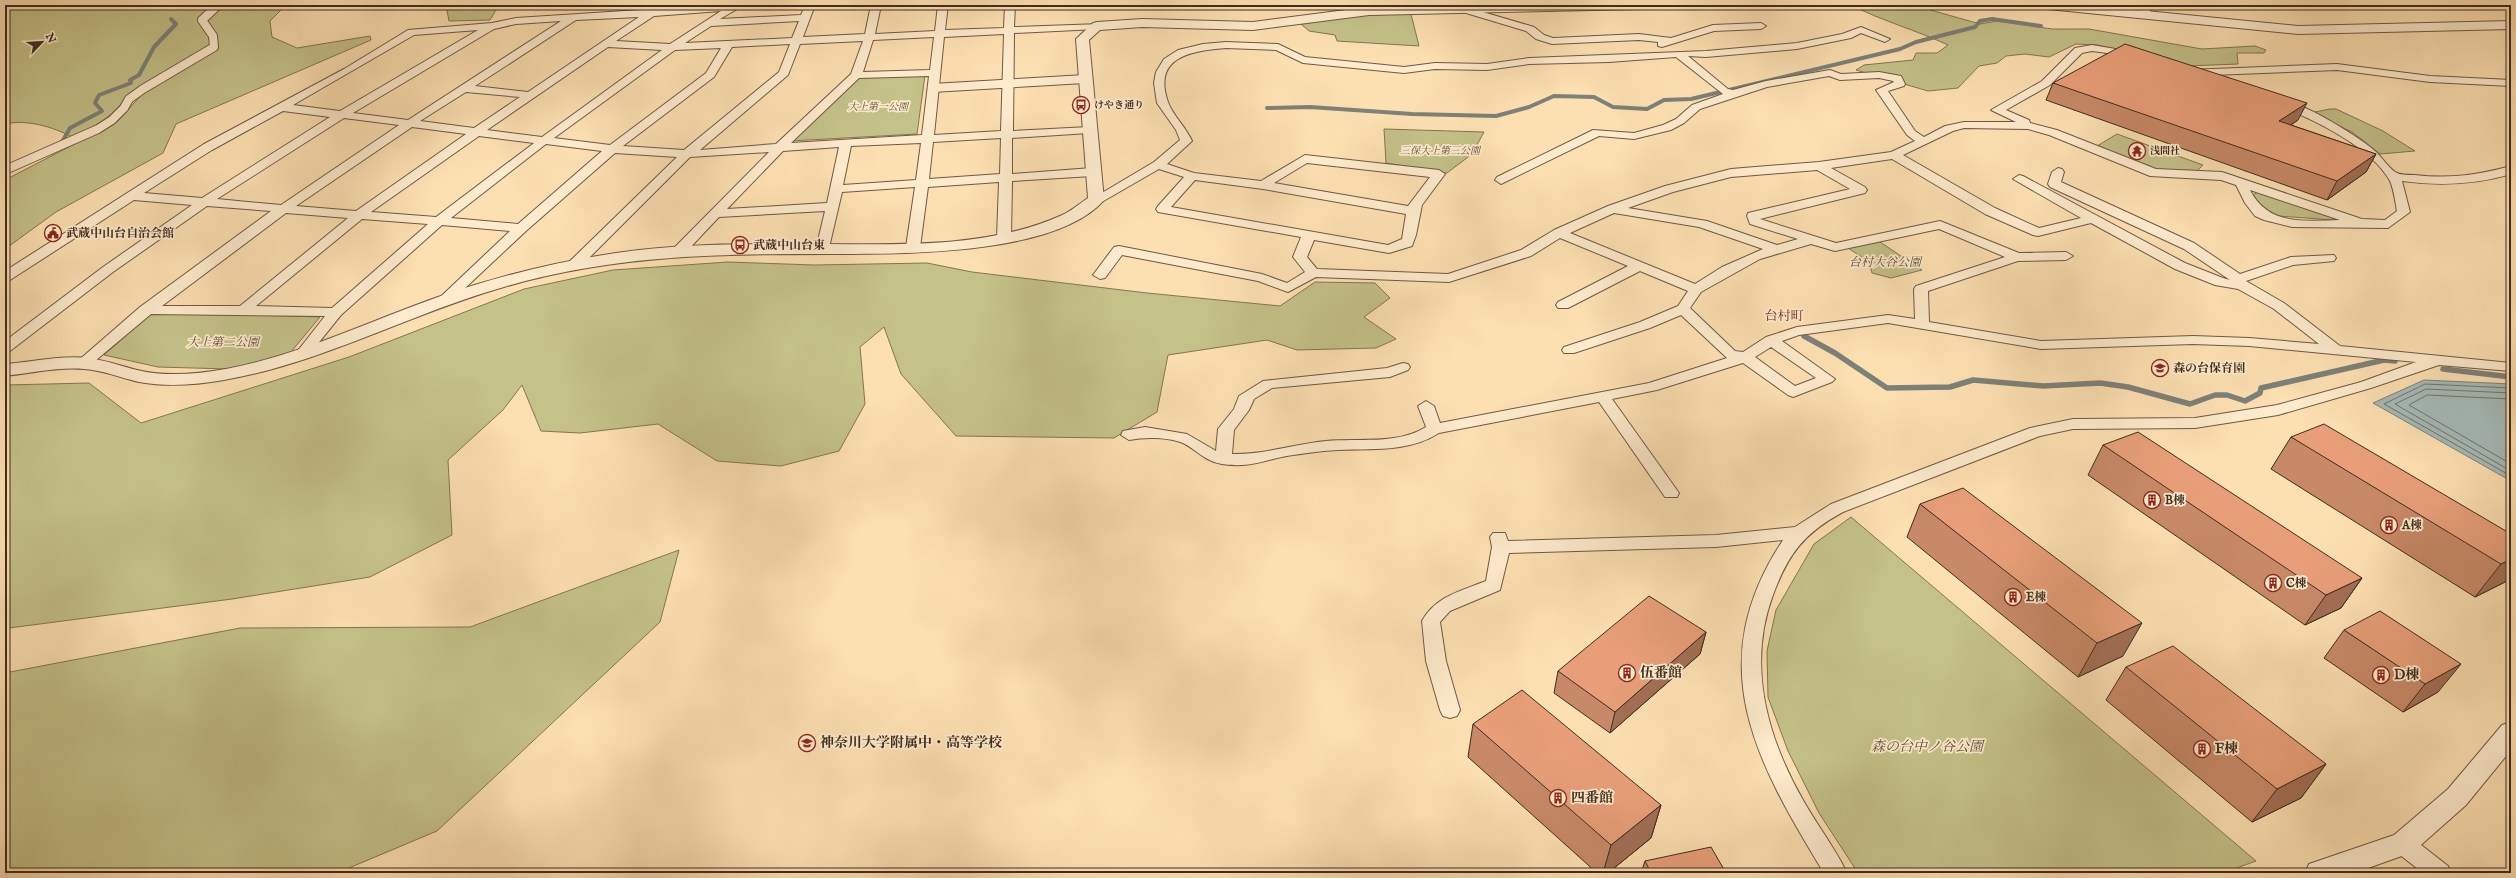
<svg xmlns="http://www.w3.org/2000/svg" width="2516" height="878" font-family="'IM FELL English','Noto Serif JP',serif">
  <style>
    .green { fill: #c4c189; stroke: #827654 }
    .water { fill: #a4bab7; stroke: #7c817a }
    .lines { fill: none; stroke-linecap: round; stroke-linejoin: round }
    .shore { stroke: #72736b; stroke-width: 1 }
    .stream-far1 { stroke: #7c817a; stroke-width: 4 }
    .stream { stroke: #7c817a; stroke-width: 5.5 }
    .pedestrian-casing { stroke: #6f5944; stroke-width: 10 }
    .minor-casing { stroke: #6f5944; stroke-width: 2 }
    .tertiary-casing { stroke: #6f5944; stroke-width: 2 }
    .pedestrian { stroke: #feebcd; stroke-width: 8 }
    .minor { fill: #feebcd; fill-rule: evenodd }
    .tertiary { fill: #feebcd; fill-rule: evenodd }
    .wall { fill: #c88968; stroke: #402c1f }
    .shaded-wall { fill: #a26f55; stroke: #402c1f }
    .building { fill: #e89f79; stroke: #402c1f }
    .labels { text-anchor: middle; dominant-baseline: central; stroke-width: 3.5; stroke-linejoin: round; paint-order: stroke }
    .far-poi-label { font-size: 10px; font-weight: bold; fill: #402c1f; stroke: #feebcd; text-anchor: start }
    .far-park-label { font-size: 10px; font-style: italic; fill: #61513a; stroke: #feebcd }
    .poi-label { font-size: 12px; font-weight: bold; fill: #402c1f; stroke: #feebcd; text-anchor: start }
    .park-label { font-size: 12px; font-style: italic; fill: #61513a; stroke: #feebcd }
    .neighbourhood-label { font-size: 13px; fill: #7a1f14; stroke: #feebcd }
    .near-poi-label { font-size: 14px; font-weight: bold; fill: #402c1f; stroke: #feebcd; text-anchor: start }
    .near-park-label { font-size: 14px; font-style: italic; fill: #61513a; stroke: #feebcd }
  </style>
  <rect width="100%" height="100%" fill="#fde0b2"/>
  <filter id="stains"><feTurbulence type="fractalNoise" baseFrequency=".005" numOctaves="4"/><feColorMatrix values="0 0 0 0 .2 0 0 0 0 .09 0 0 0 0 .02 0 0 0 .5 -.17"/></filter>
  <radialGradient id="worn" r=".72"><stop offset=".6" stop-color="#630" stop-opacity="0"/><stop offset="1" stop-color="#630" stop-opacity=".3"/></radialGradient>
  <g class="green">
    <path d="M 5,5 L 286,5 L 270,21 L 272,37 L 297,48 L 370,36 L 371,40 L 176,124 L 163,153 L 56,212 L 5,249 L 5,180 L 117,122 L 144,92 L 128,94 C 115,116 95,127 72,137 C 54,127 26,119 5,124 Z"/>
    <polygon points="446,5 499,5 490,20 449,21"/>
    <path d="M 1851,5 L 1913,5 L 1980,24 L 1997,21 L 2052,29 L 2089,29 L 2202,49 L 2255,46 L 2266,50 L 2264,53 L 2237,53 L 2238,64 L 2187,66 L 2098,45 L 2076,44 L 2049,57 L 2025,54 L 2006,56 L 1997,63 L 1979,66 L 1958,88 L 1928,91 L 1856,70 L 1864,65 L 1913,60 L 1916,53 L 1937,53 L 1948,45 C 1916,30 1882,21 1851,5 Z"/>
    <polygon points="1378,13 1411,14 1419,46 1337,41 1335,35 1309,31 1301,24"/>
    <polygon points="925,75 917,134 790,141 859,77"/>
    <polygon points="2330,109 2336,109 2383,131 2415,151 2380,154 2352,132 2310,113"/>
    <polygon points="1384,129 1484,132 1472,154 1447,173 1386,163"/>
    <polygon points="2117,134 2203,165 2197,171 2156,169 2097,146"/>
    <polygon points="2258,192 2332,215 2334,220 2278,216 2264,211 2253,195"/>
    <polygon points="1877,240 1922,270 1891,278 1872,273 1869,262 1848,248"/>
    <polygon points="728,262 814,265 927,263 972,272 1147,293 1280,306 1315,282 1375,283 1390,298 1364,317 1396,339 1376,348 1297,350 1267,340 1168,355 1157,412 1114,438 956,436 901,374 884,327 860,347 865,404 839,451 781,466 717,461 658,424 580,433 541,431 522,385 503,410 448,460 452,535 370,577 232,599 9,628 5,631 5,385 89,383 141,423 349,357 524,289 613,270"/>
    <polygon points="153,312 320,317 291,352 265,361 229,369 158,367 104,355"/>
    <polygon points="1851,517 2256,861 2223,873 1858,873 1819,813 1788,751 1768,697 1767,651 1776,610 1814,544"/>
    <polygon points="679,550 660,622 437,831 337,873 5,873 5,673 240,628 470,627"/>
  </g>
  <polygon class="water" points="2424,380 2511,384 2511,481 2373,403"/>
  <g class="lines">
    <g class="shore">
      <polyline points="2511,388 2425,384 2384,404 2511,476"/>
      <polyline points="2511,393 2426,389 2395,404 2511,471"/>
      <polyline points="2511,399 2427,395 2409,405 2511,464"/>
    </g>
    <g class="stream-far1">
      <polyline points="1267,108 1310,107 1412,114 1496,116 1529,107 1554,96 1594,97 1613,107 1647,109 1664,100 1691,99 1900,49 1916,42 1975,27 1980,21 1992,19 2041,26"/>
      <polyline points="62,142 70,128 102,111 95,103 99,95 131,83 130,80 139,75 154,47 176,24 171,19"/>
    </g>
    <g class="stream">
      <polyline points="1804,336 1835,353 1887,388 1950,387 1973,380 2043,386 2100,383 2128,387 2190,404 2215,395 2227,395 2245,401 2260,393 2261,388 2384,360 2395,361"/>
      <polyline points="2443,369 2511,377"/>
    </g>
    <g class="pedestrian-casing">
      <g id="pedestrian">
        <polyline points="932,88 1085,79"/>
        <polyline points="5,170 98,129 112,120 124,108 129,99 143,89 214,47 213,36 202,20 217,6 215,5"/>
      </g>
    </g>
    <g class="minor-casing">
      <g id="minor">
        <path d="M 718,5 L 744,5 L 720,19 L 801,15 L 805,5 L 815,5 L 803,37 L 865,34 L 871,5 L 881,5 L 875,34 L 935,31 L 938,5 L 948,5 L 945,30 L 1004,28 L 1005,5 L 1015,5 L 1014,27 L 1101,24 L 1102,26 L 1097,29 L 1014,33 L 1013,131 L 1089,127 L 1095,130 L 1089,133 L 1012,138 L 1012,174 L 1092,168 L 1098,172 L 1092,176 L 1012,181 L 1011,238 L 1004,242 L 997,238 L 999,182 L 928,187 L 920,247 L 913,251 L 906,247 L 915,187 L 842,192 L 828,252 L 823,253 L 816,249 L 825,211 L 719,217 L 684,254 L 674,254 L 672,251 L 674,248 L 769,152 L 690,157 L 578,269 L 568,269 L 566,266 L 568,263 L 677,157 L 615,153 L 526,231 L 447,305 L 442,306 L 435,302 L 510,231 L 442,225 L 341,315 L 308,356 L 303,357 L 296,353 L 325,316 L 151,314 L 89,366 L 79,366 L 77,363 L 79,360 L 140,307 L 271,211 L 207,206 L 113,272 L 10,351 L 5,352 L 5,341 L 103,267 L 192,205 L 134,200 L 10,280 L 5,281 L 5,271 L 204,144 L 344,69 L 408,30 L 492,23 L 516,18 ZM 721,11 L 670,44 L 616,41 L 654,16 ZM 639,17 L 528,92 L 475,86 L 576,20 ZM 561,21 L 408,120 L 353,113 L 494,29 L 516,24 ZM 799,21 L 792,38 L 685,43 L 711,26 ZM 478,30 L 340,111 L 293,105 L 414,35 ZM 1004,34 L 1001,131 L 934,135 L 944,37 ZM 934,37 L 930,70 L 863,72 L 873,40 ZM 863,41 L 851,74 L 776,144 L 700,150 L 788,75 L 800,44 ZM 790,44 L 779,72 L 684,150 L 623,146 L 714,77 L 732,47 ZM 608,47 L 662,50 L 542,137 L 487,130 ZM 721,48 L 706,73 L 610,145 L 554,138 L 675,50 ZM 929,76 L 922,135 L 791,143 L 859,78 ZM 466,92 L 520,97 L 474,128 L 420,121 ZM 283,111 L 330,117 L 202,198 L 144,193 L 212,150 ZM 344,118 L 399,125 L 281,205 L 217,199 ZM 412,127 L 466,134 L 356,211 L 296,206 ZM 479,136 L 534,143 L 436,217 L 371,212 ZM 1001,138 L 1000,174 L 929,179 L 933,142 ZM 921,143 L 916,180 L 843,185 L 851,146 ZM 546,144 L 602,151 L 518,224 L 451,218 ZM 839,147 L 827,203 L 727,209 L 783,151 ZM 286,213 L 348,218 L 240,306 L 162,306 ZM 362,219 L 428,224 L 332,308 L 256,306 Z"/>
        <polygon points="1459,5 1534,27 1544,35 1553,38 1639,34 1671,38 1713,25 1761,23 1766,26 1761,29 1714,31 1662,47 1658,46 1658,42 1639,40 1552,44 1536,39 1526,31 1456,10 1454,8"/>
        <polygon points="2137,5 2147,5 2152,15 2151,17 2143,17"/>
        <path d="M 1861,27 L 1890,39 L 1885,42 L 1861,33 L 1851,38 L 1797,49 L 1706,57 L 1688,56 L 1728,89 L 1733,90 L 1766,81 L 1830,70 L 1841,74 L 1879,72 L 1901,76 L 1905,84 L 1904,86 L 1888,91 L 1915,131 L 1924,137 L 1945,126 L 1964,122 L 2016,122 L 1991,110 L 2042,81 L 2075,48 L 2092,45 L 2133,52 L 2137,53 L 2137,57 L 2092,51 L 2082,53 L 2050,85 L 2006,110 L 2029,120 L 2030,123 L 2057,130 L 2156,169 L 2222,172 L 2362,219 L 2385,220 L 2397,211 C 2395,201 2394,190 2390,181 C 2371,147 2315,120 2279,106 L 2279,102 C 2297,97 2360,138 2375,151 C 2382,157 2389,169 2397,173 C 2401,175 2410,175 2415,175 C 2449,179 2478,175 2511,166 L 2511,174 C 2474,185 2440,186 2402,181 L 2410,212 L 2388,228 L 2292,227 L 2264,220 L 2255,216 L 2245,203 L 2236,185 L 2221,180 L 2150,176 L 2049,135 L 2028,129 L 1964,128 L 1953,131 L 1903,155 L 1995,208 L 2039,228 L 2081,218 L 2013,179 L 2019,175 L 2023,176 L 2185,263 L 2223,278 L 2230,280 L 2184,249 L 2050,187 L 2048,184 L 2052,172 L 2058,168 L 2062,169 L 2064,172 L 2061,182 L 2194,243 L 2240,274 L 2291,257 L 2334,255 L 2336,258 L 2334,261 L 2293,265 L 2246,281 L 2284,303 L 2340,346 L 2511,363 L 2511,371 L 2439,365 L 2371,388 L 2278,415 L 2195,428 L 2073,429 L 2040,436 L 1843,512 C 1804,533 1788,554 1773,595 C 1747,665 1767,737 1803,800 C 1817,825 1835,848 1847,873 L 1824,873 C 1755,760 1701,664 1783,540 L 1716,547 L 1509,553 L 1500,590 L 1450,611 L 1440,622 L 1446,661 L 1460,710 L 1457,716 L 1450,718 L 1443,716 L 1440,710 L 1426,661 L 1422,621 C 1436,596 1461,591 1486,581 L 1492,547 L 1490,537 L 1493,533 L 1505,533 L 1508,541 L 1716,535 L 1795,527 L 1831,504 L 2030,428 L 2073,419 L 2195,418 L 2277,405 L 2361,382 L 2416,362 L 2249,346 L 2193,344 L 2041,349 L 1888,323 L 1799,335 L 1782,341 L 1835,379 L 1832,382 L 1793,397 L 1788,395 L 1743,363 L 1657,390 L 1612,399 L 1679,493 L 1677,497 L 1665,497 L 1599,402 L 1439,433 C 1405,455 1362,447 1324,451 C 1307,453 1289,455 1273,459 C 1254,464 1243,467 1222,464 C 1206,462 1197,450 1183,443 C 1167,437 1145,437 1129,440 L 1121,435 L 1123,431 L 1145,427 L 1187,434 L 1216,451 L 1218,429 L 1234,409 L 1239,396 L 1263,381 L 1387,368 L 1403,363 L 1408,364 L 1410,367 L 1408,370 L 1390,377 L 1272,388 L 1254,399 L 1249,410 L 1234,430 L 1232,454 C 1263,455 1294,444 1326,441 C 1358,438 1397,445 1426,427 L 1418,406 L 1426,401 L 1434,406 L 1440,423 L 1649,383 L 1727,358 L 1681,315 L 1650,328 L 1574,353 L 1564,353 L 1562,350 L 1564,347 L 1640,322 L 1678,306 L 1688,291 L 1640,271 L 1568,308 L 1558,308 L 1556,305 L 1558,302 L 1628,266 L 1560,238 L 1531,256 L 1449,282 L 1316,277 L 1288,292 L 1258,281 L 1122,255 L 1105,278 L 1100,279 L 1093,275 L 1114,247 L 1119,246 L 1262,274 L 1287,283 L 1305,272 L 1293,257 L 1301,237 L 1158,212 L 1156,209 L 1158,206 L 1184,177 L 1159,169 L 1100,203 L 1092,203 L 1090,200 L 1154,162 L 1180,140 L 1176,130 L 1157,103 L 1154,83 L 1156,72 L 1164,59 L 1178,50 L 1203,44 L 1226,42 L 1278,44 L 1305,57 L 1404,67 L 1435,63 L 1487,64 L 1529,58 L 1706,51 L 1797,43 L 1842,34 ZM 1226,48 L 1276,50 L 1303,63 L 1404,73 L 1435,69 L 1487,70 L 1529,64 L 1609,62 L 1676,57 L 1723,94 L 1692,105 L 1676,119 L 1663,125 L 1634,133 L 1593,130 L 1497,177 L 1495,180 L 1501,184 L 1599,136 L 1634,139 L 1671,130 L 1684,123 L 1700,109 L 1767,87 L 1829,76 L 1840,80 L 1879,78 L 1893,81 L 1894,82 L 1876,90 L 1907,135 L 1915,141 L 1891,152 L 1819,162 L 1731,169 L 1665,186 L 1608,206 L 1554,230 L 1521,250 L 1448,274 L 1317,269 L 1307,257 L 1314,240 L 1389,253 L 1412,246 L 1416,235 L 1422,205 L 1445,174 L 1439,170 L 1305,155 L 1261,181 L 1194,173 L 1167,164 L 1192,141 C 1186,127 1173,116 1168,102 C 1152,56 1192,51 1226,48 ZM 1892,159 L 1985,214 L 2033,235 L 2038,236 L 2091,223 L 2175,269 L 2215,285 L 2238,289 L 2274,309 L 2319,344 L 2249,338 L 2193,336 L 2041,341 L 1929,322 L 1928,291 L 2018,261 L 2066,260 L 2073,256 L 2066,252 L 2019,253 L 1940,221 L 1836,243 L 1760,219 L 1865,193 L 1867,190 L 1865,187 L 1831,168 ZM 1307,163 L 1430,177 L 1408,206 L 1274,183 ZM 1817,170 L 1850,189 L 1748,213 L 1747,216 L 1750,224 L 1798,239 L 1777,245 L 1707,221 L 1628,208 L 1673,192 L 1731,177 ZM 1195,180 L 1263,189 L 1406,214 L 1402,239 L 1388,245 L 1171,207 ZM 2250,190 L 2340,220 C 2305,221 2268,226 2250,190 ZM 1614,213 L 1699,227 L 1763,249 L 1722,267 L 1695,284 L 1570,233 ZM 1939,229 L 2005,257 L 1916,286 L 1914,289 L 1915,319 L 1888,315 L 1797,327 L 1766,337 L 1743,352 L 1735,351 L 1690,308 L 1701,292 L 1760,259 L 1811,244 L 1835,251 ZM 1771,347 L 1816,378 L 1795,386 L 1755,357 Z"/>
        <polygon points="2337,64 2430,76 2511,80 2511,86 2430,82 2337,70 2188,76 2183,73 2188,70"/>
        <polygon points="2403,835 2411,837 2448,866 2451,873 2423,873 2395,851 2392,844 2395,837"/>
      </g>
    </g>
    <g class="tertiary-casing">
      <g id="tertiary">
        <path d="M 1473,5 L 1645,5 L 1639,9 L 1369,15 L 1253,30 L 1142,27 L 1100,30 L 1089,40 L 1104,200 C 1058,253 914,254 848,254 C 728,254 621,253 504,287 C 409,314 322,363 224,380 C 196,385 167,387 139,382 C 121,378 103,370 84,369 C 58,367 31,373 5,376 L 5,364 C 32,362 61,355 88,358 C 105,360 121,366 137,370 C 166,377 197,374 226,369 C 300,355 367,322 438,297 C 495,277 555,262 616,253 C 683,243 750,244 817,244 C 896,244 985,249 1060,216 C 1070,212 1079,204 1088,198 L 1076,39 L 1093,23 L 1097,22 L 1142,19 L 1253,22 L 1369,7 Z"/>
        <polygon points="2042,5 2085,5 2298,26 2511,21 2511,29 2298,34 2048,9"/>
        <polygon points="2511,722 2511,750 2466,805 2413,852 2354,873 2305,873 2309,864 2394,835 2448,789 2502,725"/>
      </g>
    </g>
    <use href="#pedestrian" class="pedestrian"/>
    <use href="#minor" class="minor"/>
    <use href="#tertiary" class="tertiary"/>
  </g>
  <g class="wall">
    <polygon points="2053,83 2298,120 2291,125 2376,154 2366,172 2327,200 2046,100"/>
    <polygon points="2291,437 2511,534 2509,580 2475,597 2271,469"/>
    <polygon points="2103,445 2362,578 2341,608 2305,625 2088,475"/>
    <polygon points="1920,504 2123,656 2078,677 1907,537"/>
    <polygon points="2344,630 2438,692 2403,712 2324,658"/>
    <polygon points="1706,632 1700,654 1610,733 1554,693 1558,671"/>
    <polygon points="2126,667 2326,764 2301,798 2252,822 2106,700"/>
    <polygon points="1473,724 1661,805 1651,838 1608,873 1597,873 1468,757"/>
    <polygon points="1645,861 1726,873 1641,873"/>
  </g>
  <g class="shaded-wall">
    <polygon points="2307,103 2298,120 2270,138 2279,121"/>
    <polygon points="2376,154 2366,172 2327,200 2337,181"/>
    <polygon points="2511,559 2511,577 2509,580 2475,597 2501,564"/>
    <polygon points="2362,578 2341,608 2305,625 2326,595"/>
    <polygon points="2142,623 2123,656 2078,677 2097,643"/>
    <polygon points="1706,632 1700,654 1610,733 1615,712"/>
    <polygon points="2461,664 2438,692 2403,712 2425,684"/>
    <polygon points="2326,764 2301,798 2252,822 2277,789"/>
    <polygon points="1661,805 1651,838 1608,873 1603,873 1611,845"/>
  </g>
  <g class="building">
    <polygon points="2125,44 2307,103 2279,121 2376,154 2337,181 2053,83"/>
    <polygon points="2324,424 2511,534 2511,559 2501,564 2291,437"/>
    <polygon points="2138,432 2362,578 2326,595 2103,445"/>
    <polygon points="1963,488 2142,623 2097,643 1920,504"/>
    <polygon points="1649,596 1706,632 1615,712 1558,671"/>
    <polygon points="2380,611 2461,664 2425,684 2344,630"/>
    <polygon points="2173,646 2326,764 2277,789 2126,667"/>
    <polygon points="1522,690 1661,805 1611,845 1473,724"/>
    <polygon points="1711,847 1726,873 1651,873 1645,861"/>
  </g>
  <defs>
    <g id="bus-ring" transform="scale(0.9)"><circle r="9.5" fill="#feebcd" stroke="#8f2418" stroke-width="1.5"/><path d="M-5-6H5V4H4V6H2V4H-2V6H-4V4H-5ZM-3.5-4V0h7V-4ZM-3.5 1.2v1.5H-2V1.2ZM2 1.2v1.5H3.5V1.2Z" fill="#8f2418"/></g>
    <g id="temple-ring" transform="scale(0.9)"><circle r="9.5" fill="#feebcd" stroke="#8f2418" stroke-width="1.5"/><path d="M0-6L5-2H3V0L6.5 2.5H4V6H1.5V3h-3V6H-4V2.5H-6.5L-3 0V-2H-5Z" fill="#8f2418"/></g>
    <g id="civic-ring" transform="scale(0.9)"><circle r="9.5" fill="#feebcd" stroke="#8f2418" stroke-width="1.5"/><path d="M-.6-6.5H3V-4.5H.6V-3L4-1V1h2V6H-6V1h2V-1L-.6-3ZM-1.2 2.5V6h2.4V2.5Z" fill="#8f2418"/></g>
    <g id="school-ring" transform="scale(0.9)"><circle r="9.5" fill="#feebcd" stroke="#8f2418" stroke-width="1.5"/><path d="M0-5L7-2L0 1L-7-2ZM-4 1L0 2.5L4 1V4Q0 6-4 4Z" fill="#8f2418"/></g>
    <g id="building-ring" transform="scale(0.9)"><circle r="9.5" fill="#feebcd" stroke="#8f2418" stroke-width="1.5"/><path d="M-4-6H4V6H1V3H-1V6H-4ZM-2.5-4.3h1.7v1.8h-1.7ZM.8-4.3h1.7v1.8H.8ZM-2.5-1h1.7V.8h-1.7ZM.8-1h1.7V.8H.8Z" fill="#8f2418"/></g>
  </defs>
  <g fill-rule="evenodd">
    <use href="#bus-ring" x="1081" y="105"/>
    <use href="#temple-ring" x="2137" y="151"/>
    <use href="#civic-ring" x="53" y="233"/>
    <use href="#bus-ring" x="740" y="245"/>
    <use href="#school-ring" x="2160" y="368"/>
    <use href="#building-ring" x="2152" y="500"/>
    <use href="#building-ring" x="2389" y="525"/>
    <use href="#building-ring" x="2273" y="583"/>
    <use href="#building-ring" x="2013" y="597"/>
    <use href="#building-ring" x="1627" y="673"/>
    <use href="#building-ring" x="2381" y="675"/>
    <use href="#school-ring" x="807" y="743"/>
    <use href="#building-ring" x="2202" y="749"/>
    <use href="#building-ring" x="1558" y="798"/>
  </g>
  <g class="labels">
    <g class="far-poi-label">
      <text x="1094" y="105">けやき通り</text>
      <text x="2150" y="151">浅間社</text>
    </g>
    <g class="far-park-label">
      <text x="878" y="107">大上第一公園</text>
      <text x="1440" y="151">三保大上第三公園</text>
    </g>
    <g class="poi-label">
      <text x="66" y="233">武蔵中山台自治会館</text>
      <text x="753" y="245">武蔵中山台東</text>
      <text x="2173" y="368">森の台保育園</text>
      <text x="2165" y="500">B棟</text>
      <text x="2402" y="525">A棟</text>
      <text x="2286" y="583">C棟</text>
      <text x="2026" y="597">E棟</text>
    </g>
    <g class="park-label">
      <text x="1885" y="262">台村大谷公園</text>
      <text x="223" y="342">大上第二公園</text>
    </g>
    <g class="neighbourhood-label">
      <text x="1784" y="316">台村町</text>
    </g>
    <g class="near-poi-label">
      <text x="1640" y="673">伍番館</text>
      <text x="2394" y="675">D棟</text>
      <text x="820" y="743">神奈川大学附属中・高等学校</text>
      <text x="2215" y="749">F棟</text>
      <text x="1571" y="798">四番館</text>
    </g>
    <g class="near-park-label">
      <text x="1927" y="747">森の台中ノ谷公園</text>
    </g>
  </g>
  <rect width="2516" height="878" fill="none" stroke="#fde0b2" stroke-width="20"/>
  <rect x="6" y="6" width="2504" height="866" fill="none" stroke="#402c1f" stroke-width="2"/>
  <rect x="10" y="10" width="2496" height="858" fill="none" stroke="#402c1f"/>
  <g transform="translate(42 42) rotate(65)" stroke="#feebcd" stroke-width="3" paint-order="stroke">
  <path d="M0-3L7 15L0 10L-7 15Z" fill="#402c1f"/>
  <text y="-6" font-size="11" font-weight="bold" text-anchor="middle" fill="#402c1f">N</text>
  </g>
  <rect width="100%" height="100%" filter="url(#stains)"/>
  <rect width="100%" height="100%" fill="url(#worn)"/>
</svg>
